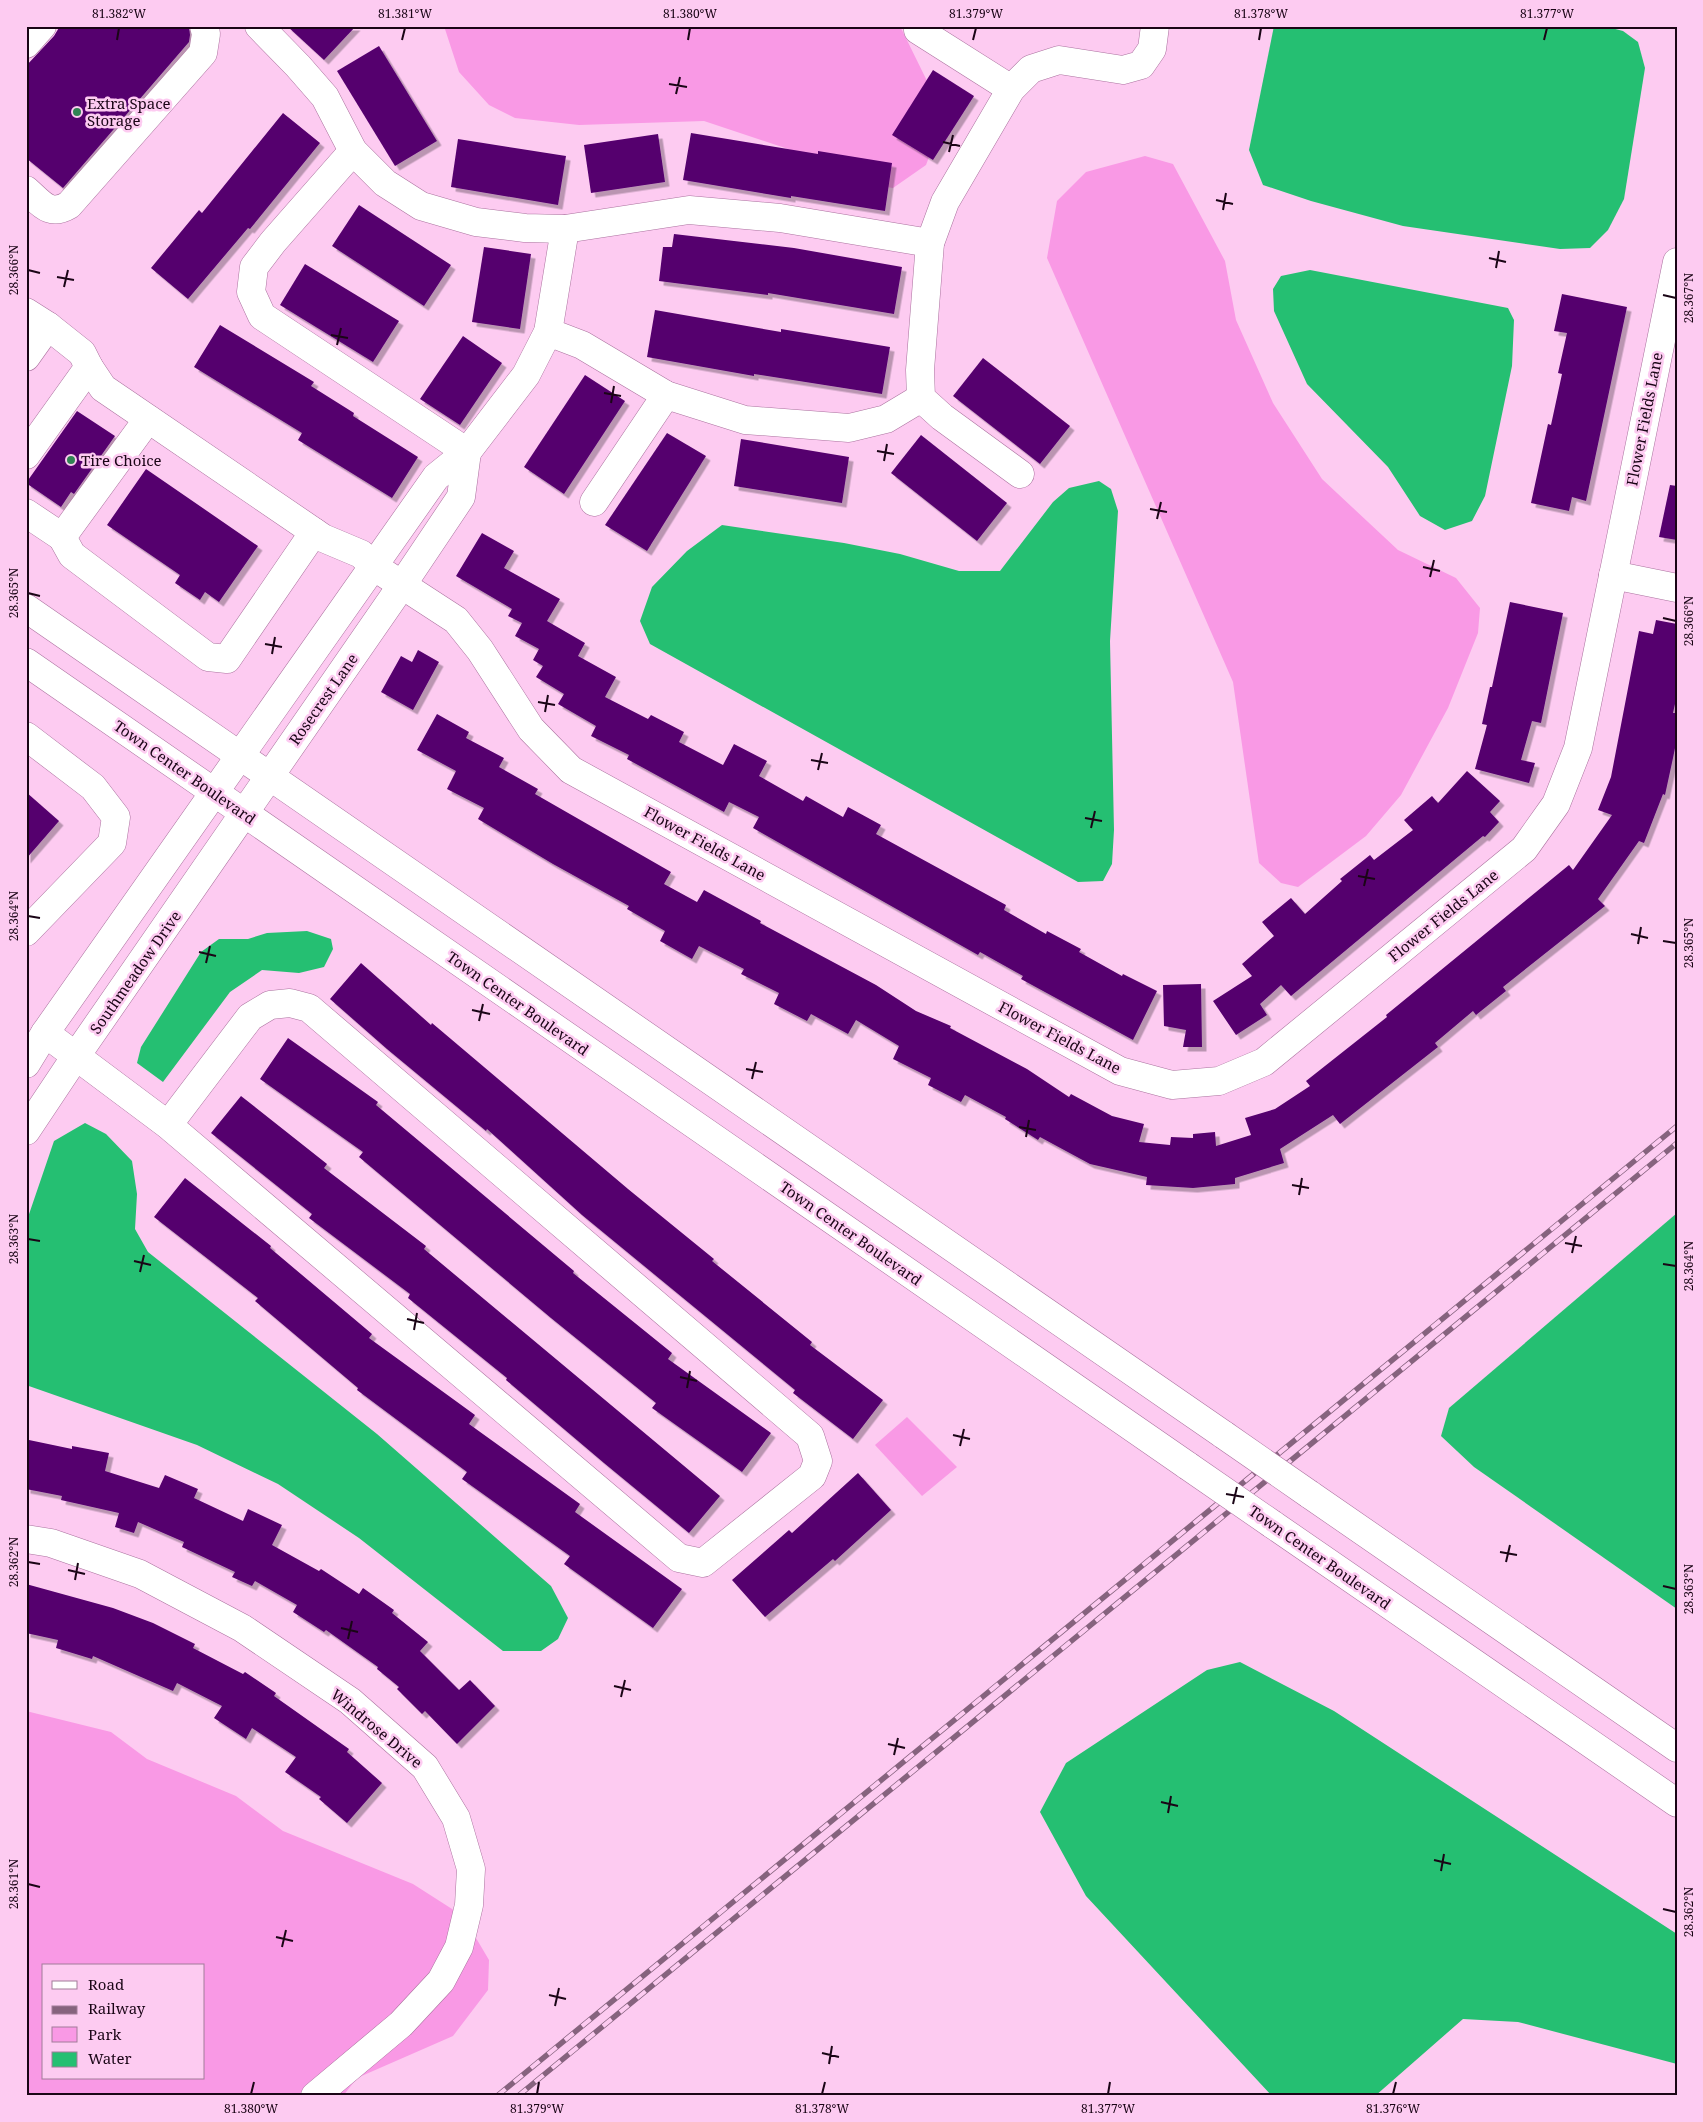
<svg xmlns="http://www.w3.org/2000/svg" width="1703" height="2122" font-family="'Noto Serif',serif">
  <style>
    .green { fill: #f999e5; fill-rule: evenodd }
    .water { fill: #25bf72 }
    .building { fill: #54006e; filter: url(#shadow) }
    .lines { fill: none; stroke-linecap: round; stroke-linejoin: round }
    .minor-casing { stroke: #ab729f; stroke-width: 29 }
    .major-casing { stroke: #ab729f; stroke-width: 29 }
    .minor { stroke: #fff; stroke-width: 28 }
    .major { stroke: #fff; stroke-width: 28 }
    .rail-casing { stroke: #86637e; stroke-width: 5.5 }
    .rail { stroke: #fdcbf1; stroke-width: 4; stroke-dasharray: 11; stroke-linecap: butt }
    .major-bridge-casing { stroke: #ab729f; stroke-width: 29; stroke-linecap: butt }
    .major-bridge { stroke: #fff; stroke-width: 28 }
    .ticks { fill: none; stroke: #1a0516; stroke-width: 2 }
    .poi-dot { fill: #318354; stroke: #fdcbf1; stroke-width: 2 }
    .labels { text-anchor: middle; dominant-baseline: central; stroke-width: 5; stroke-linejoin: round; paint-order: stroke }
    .poi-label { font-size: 15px; fill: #1a0516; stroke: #fdcbf1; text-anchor: start }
    .street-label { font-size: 15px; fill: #1a0516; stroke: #fdcbf1 }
    .neatline { fill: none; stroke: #1a0516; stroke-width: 2 }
    .ticks-label { font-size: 12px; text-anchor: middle; fill: #1a0516 }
  </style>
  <defs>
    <filter id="shadow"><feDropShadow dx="4.5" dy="4.5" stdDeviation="0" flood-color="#0004"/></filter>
  </defs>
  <rect width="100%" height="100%" fill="#fdcbf1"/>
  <g class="green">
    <polygon points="444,26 900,26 929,85 939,130 926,165 893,188 850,181 809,156 704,121 579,125 515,118 489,105 459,72"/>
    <polygon points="1145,156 1173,164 1225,261 1236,320 1273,403 1322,479 1398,550 1456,578 1480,608 1478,633 1448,708 1401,795 1366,836 1298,887 1281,883 1259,863 1233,682 1047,258 1057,201 1086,172"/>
    <polygon points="907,1417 957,1467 922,1496 875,1445"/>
    <path d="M 26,1711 L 111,1732 L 147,1759 L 236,1796 L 283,1831 L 413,1884 L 463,1916 L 489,1960 L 488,1990 L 453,2036 L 357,2078 L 343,2096 L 26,2096 ZM 44,1966 L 204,1966 L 204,2078 L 44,2078 Z"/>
  </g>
  <g class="water">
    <polygon points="1274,26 1604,26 1623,31 1638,42 1645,68 1624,199 1608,230 1590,248 1560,249 1403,226 1311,201 1263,185 1249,150"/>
    <polygon points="1310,270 1508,308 1514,320 1512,366 1485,496 1472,521 1445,530 1420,516 1388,467 1307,384 1274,311 1273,289 1281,276"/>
    <polygon points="1099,481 1111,489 1118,511 1110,641 1114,830 1112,864 1103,881 1078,882 650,644 640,621 652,587 687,551 722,525 844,543 900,554 959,571 1000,571 1053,502 1069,488"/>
    <polygon points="307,931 331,939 333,949 324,967 299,973 262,970 230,992 163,1082 137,1063 141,1047 201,952 219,939 248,939 267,933"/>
    <polygon points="85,1123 106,1134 132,1161 137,1194 135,1229 148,1252 377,1434 551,1586 568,1618 558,1639 541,1651 503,1651 359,1538 278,1484 197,1445 26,1385 26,1223 54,1141"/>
    <polygon points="1677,1213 1677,1609 1474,1467 1441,1436 1449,1408"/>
    <polygon points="1240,1662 1334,1711 1677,1934 1677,2064 1518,2022 1463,2019 1375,2096 1272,2096 1086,1896 1040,1812 1066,1763 1207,1670"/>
  </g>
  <g class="building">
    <polygon points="60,26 189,26 190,35 189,42 63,188 26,158 26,66 54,36"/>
    <polygon points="287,26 356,26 324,60"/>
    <polygon points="379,46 437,141 395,166 337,71"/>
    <polygon points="933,70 974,96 933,160 892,135"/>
    <polygon points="283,113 320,143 250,229 248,228 188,299 151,268 199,210 202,213"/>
    <polygon points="691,133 818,154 818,151 892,163 885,211 791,196 791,198 683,180"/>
    <polygon points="658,134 665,182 591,193 584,145"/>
    <polygon points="458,139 566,156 558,205 451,187"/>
    <polygon points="359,205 451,265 424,306 332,246"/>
    <polygon points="674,234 794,248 902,267 894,314 768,293 768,295 659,281 663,247 672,247"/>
    <polygon points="484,247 531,254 520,329 472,322"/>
    <polygon points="305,264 399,321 373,362 280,305"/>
    <polygon points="1562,294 1627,307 1586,501 1572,497 1569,511 1531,503 1548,424 1551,425 1562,374 1558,373 1567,333 1554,331"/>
    <polygon points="655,310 781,332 781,329 890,347 882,394 754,374 754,376 647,357"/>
    <polygon points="220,325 314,382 311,386 354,413 353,416 418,457 392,498 298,440 302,433 194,367"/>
    <polygon points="463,336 502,363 460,425 420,399"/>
    <polygon points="983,358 1070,426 1040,464 953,396"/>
    <polygon points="585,375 625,401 564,494 524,467"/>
    <polygon points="77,411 115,436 74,494 71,492 61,507 26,483"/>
    <polygon points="667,433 706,456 647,551 605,525"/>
    <polygon points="921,435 1007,503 977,541 891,473"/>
    <polygon points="741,439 849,457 842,503 734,486"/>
    <polygon points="146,469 258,546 219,602 205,592 200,600 175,583 180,575 107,525"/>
    <polygon points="1670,485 1677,486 1677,540 1659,537"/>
    <polygon points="482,533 514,551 504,568 560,599 547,621 585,643 578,656 616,677 605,697 648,719 651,715 684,732 679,742 723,765 734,744 767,761 759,776 803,801 806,796 843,817 848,807 881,825 876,834 1006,905 1004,910 1046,934 1047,931 1081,949 1079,952 1122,976 1123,974 1157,991 1133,1040 1021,979 1023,976 980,952 978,955 753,828 759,817 729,802 724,812 627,759 629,755 591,736 596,726 558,704 564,694 536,677 543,666 533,660 539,649 515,636 522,623 508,616 512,609 456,576"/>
    <polygon points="1510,602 1563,613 1541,723 1532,721 1521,760 1535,763 1529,783 1475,769 1487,725 1482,724 1490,687 1492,687"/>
    <polygon points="1656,620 1677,624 1677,695 1673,713 1677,713 1677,738 1673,758 1665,795 1663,794 1644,843 1639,841 1598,899 1605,906 1503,987 1506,991 1476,1015 1473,1011 1435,1043 1438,1047 1340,1124 1333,1115 1280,1149 1284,1163 1235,1178 1235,1184 1193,1188 1146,1185 1147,1177 1090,1164 1040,1137 1038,1140 1005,1119 1006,1117 965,1095 961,1102 928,1085 931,1078 893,1059 899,1046 856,1020 848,1034 811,1014 807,1021 774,1004 779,993 741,974 744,969 699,946 692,959 660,941 665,931 627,909 629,906 553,864 478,819 484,808 447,789 456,771 417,750 437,714 469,732 466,738 504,758 499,767 538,789 535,794 671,872 664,884 697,902 704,890 761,921 760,923 876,985 916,1011 951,1026 950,1028 1027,1069 1069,1097 1071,1094 1112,1116 1144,1124 1139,1142 1170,1145 1171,1137 1193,1138 1193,1134 1215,1132 1216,1146 1251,1135 1245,1118 1275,1109 1310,1086 1306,1081 1387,1017 1386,1015 1474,943 1569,865 1573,870 1612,815 1598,810 1611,777 1639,631 1653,634"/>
    <polygon points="418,650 439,662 413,710 381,692 401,656 412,662"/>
    <polygon points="1467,771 1500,801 1490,812 1499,822 1485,837 1483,836 1291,996 1281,985 1260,1004 1267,1015 1236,1035 1213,1001 1252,976 1242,964 1274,936 1262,922 1291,898 1305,914 1342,881 1340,879 1370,855 1374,860 1413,830 1404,820 1432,796 1438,803"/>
    <polygon points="26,792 59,821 26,859"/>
    <polygon points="361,963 431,1025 432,1023 628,1189 714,1259 712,1261 812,1342 810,1345 883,1400 853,1439 793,1393 795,1390 582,1215 487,1129 486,1131 387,1049 330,999"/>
    <polygon points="1201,984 1202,1047 1183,1047 1186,1030 1164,1026 1163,985"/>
    <polygon points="288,1038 378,1102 376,1105 574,1271 573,1273 672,1353 668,1359 771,1433 742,1472 652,1408 656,1403 551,1318 359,1157 363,1152 260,1079"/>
    <polygon points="241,1096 327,1164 324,1168 426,1246 424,1249 720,1496 689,1533 604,1463 506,1380 507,1378 408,1298 410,1294 309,1218 312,1214 211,1133"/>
    <polygon points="185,1178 271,1246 270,1248 372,1334 369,1338 475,1415 469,1424 580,1504 575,1512 682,1589 653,1628 564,1564 570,1556 462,1479 467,1472 357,1390 358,1388 255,1301 258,1298 154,1217"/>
    <polygon points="29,1440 72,1449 72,1446 109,1453 105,1471 159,1488 165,1475 198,1489 194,1498 243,1521 248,1509 282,1525 272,1545 319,1571 321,1569 359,1594 363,1588 394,1610 392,1613 428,1642 420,1651 459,1690 470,1680 495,1706 457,1744 425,1711 422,1714 397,1689 399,1687 377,1669 378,1667 326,1630 324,1632 293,1612 297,1605 255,1581 252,1586 232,1577 235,1572 182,1547 184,1542 138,1522 134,1533 115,1527 119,1513 61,1500 62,1496 26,1489 26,1451"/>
    <polygon points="858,1473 891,1510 835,1561 833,1559 765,1617 732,1580 789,1530 792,1533"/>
    <polygon points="26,1584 113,1608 153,1623 195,1644 193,1648 243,1674 245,1672 276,1693 274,1696 349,1749 347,1752 382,1783 347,1823 319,1799 321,1797 285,1772 296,1757 252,1728 246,1739 214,1718 222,1706 177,1683 173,1691 93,1656 92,1659 56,1648 58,1640 26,1633"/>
  </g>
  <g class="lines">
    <g class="minor-casing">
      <g id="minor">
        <polyline points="259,26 298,66 325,97 353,151 385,183 421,206 476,222 525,228 565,229 689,210 780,218 930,243"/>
        <polyline points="918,30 1011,89"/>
        <polyline points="26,44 42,26"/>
        <polyline points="353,151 273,242 254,267 251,292 262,316 467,452"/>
        <path d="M 26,190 C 41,203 49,217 69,205 L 203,53 L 206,34 L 204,26"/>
        <polyline points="26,312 48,326"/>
        <polyline points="548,332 582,345 666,395 745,420 849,428 886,419 921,398"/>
        <polyline points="26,357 48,326 82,353 89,367 103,388 323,538 361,554 373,566 456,620 480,650 531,729 571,770 1120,1071 1172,1085 1219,1081 1264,1062 1524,849 1556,804 1578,748 1677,262"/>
        <polyline points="26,455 89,367"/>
        <polyline points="1020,474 942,417 921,398 920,370 930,243 945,202 1011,89 1031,69 1059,60 1123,70 1141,65 1152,49 1155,26"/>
        <polyline points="594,502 666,395"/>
        <polyline points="26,513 62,537 148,419"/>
        <polyline points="62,537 72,555 208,657 227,659 314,532"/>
        <polyline points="1613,575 1677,588"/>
        <polyline points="26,736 93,787 116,817 112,843 26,932"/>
        <polyline points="45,1033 168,1125 679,1558 703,1563 812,1476 818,1461 810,1436 309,1008 290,1003 270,1005 250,1017 168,1125"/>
        <polyline points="26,1064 45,1033 436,477 467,452 526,375 548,332 565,229"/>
        <polyline points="26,1131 76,1056 402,585 461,497 467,452"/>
        <polyline points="26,1539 51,1543 140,1574 242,1628 350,1701 425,1767 456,1818 471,1869 469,1905 459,1947 441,1981 401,2024 315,2096"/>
      </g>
    </g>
    <g class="major-casing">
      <g id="major">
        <polyline points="26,608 1224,1435"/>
        <polyline points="26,662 1188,1466"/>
        <polyline points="1309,1494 1677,1748"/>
        <polyline points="1272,1524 1677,1803"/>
      </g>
    </g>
    <use href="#minor" class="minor"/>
    <use href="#major" class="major"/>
    <g class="rail-casing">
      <g id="rail">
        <polyline points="497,2096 1677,1126"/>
        <polyline points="518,2096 1677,1143"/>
      </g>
    </g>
    <use href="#rail" class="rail"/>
    <g class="major-bridge-casing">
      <g id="major-bridge">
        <polyline points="1224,1435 1309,1494"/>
        <polyline points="1188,1466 1272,1524"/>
      </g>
    </g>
    <use href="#major-bridge" class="major-bridge"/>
  </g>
  <path class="ticks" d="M 117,40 L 119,28M 402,40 L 405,28M 688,40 L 690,28M 973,40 L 976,28M 1259,40 L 1261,28M 1544,40 L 1547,28M 669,84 L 687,87M 676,94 L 680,77M 943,142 L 960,146M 949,152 L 953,135M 1216,200 L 1233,204M 1223,210 L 1226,193M 1489,258 L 1506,262M 1496,268 L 1499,251M 28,270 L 40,273M 57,277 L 74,280M 64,287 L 68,270M 1663,295 L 1676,298M 331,335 L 348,338M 337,345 L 341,328M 604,393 L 621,396M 611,403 L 614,386M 877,451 L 894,454M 884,461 L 887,444M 1150,509 L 1167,512M 1157,519 L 1161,502M 1423,567 L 1440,571M 1430,577 L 1434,560M 28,593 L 40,596M 1663,618 L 1676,621M 265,644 L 282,647M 272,654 L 275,637M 538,702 L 555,705M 545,712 L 548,695M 811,760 L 828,763M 818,770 L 822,753M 1085,818 L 1102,821M 1091,828 L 1095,811M 1358,876 L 1375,879M 1364,886 L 1368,869M 28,916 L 40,918M 1631,934 L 1648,938M 1663,941 L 1676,943M 1638,944 L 1641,927M 199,952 L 216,956M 206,963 L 210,946M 472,1010 L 490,1014M 479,1021 L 483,1004M 746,1069 L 763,1072M 752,1079 L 756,1062M 1019,1127 L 1036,1130M 1026,1137 L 1029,1120M 1292,1185 L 1309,1188M 1299,1195 L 1302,1178M 28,1239 L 40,1241M 1565,1243 L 1582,1246M 1572,1253 L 1576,1236M 134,1261 L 151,1265M 1663,1264 L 1676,1266M 140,1272 L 144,1255M 407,1319 L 424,1323M 414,1330 L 417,1313M 680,1377 L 697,1381M 687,1388 L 690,1371M 953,1435 L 970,1439M 960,1446 L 964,1429M 1226,1494 L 1244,1497M 1233,1504 L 1237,1487M 1500,1552 L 1517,1555M 28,1562 L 40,1564M 1506,1562 L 1510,1545M 68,1570 L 85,1574M 75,1580 L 78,1563M 1663,1586 L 1676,1589M 341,1628 L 358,1632M 348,1639 L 352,1621M 614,1686 L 631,1690M 621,1697 L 625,1680M 888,1744 L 905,1748M 894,1755 L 898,1738M 1161,1802 L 1178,1806M 1168,1813 L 1171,1796M 1434,1860 L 1451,1864M 1441,1871 L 1444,1854M 28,1884 L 40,1887M 1663,1909 L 1676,1912M 276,1937 L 293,1941M 282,1947 L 286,1930M 549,1995 L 566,1999M 555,2006 L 559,1988M 822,2053 L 839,2057M 829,2064 L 832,2046M 251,2094 L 254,2082M 537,2094 L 539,2082M 822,2094 L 825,2082M 1108,2094 L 1110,2082M 1393,2094 L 1396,2082"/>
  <g class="poi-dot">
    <circle cx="77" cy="112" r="5"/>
    <circle cx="71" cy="460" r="5"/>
  </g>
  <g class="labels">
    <g class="poi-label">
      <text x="87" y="103">Extra Space<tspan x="87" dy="17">Storage</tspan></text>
      <text x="81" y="460">Tire Choice</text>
    </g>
    <g class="street-label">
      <text transform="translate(1644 419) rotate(-79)">Flower Fields Lane</text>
      <text transform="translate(323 699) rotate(-55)">Rosecrest Lane</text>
      <text transform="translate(185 772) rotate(35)">Town Center Boulevard</text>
      <text transform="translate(705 843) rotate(29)">Flower Fields Lane</text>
      <text transform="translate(1443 915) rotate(-39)">Flower Fields Lane</text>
      <text transform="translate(135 972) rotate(-55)">Southmeadow Drive</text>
      <text transform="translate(518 1003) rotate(35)">Town Center Boulevard</text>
      <text transform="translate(1060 1037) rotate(28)">Flower Fields Lane</text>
      <text transform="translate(851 1233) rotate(35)">Town Center Boulevard</text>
      <text transform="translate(1320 1557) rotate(35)">Town Center Boulevard</text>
      <text transform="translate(377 1728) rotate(40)">Windrose Drive</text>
    </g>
  </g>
  <rect width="1703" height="2122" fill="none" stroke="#fdcbf1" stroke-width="55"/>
  <rect x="42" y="1964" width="162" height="115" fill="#fdcbf1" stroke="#a27c99"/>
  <rect x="52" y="1981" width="25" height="8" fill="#ffffff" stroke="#a27c99"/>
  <text x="88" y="1990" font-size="15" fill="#1a0516">Road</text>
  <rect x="52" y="2006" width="25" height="8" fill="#86637e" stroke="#a27c99"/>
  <text x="88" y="2014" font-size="15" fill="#1a0516">Railway</text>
  <rect x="52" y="2027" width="25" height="15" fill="#f999e5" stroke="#a27c99"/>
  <text x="88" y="2040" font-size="15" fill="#1a0516">Park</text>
  <rect x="52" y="2052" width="25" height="15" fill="#25bf72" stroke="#a27c99"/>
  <text x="88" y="2064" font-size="15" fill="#1a0516">Water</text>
  <rect x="28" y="28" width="1648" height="2066" class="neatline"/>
  <g class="ticks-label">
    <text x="119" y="18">81.382°W</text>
    <text x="405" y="18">81.381°W</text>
    <text x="690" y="18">81.380°W</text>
    <text x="976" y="18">81.379°W</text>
    <text x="1261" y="18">81.378°W</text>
    <text x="1547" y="18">81.377°W</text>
    <text transform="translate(14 270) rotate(-90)" y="4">28.366°N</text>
    <text transform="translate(1689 298) rotate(-90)" y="4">28.367°N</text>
    <text transform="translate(14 593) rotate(-90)" y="4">28.365°N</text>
    <text transform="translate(1689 621) rotate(-90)" y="4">28.366°N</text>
    <text transform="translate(14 916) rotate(-90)" y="4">28.364°N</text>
    <text transform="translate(1689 943) rotate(-90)" y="4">28.365°N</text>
    <text transform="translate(14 1239) rotate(-90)" y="4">28.363°N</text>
    <text transform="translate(1689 1266) rotate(-90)" y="4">28.364°N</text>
    <text transform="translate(14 1562) rotate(-90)" y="4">28.362°N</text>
    <text transform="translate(1689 1589) rotate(-90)" y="4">28.363°N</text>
    <text transform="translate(14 1884) rotate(-90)" y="4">28.361°N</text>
    <text transform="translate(1689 1912) rotate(-90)" y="4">28.362°N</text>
    <text x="251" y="2113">81.380°W</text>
    <text x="537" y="2113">81.379°W</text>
    <text x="822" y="2113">81.378°W</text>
    <text x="1108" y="2113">81.377°W</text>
    <text x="1393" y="2113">81.376°W</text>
  </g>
</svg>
